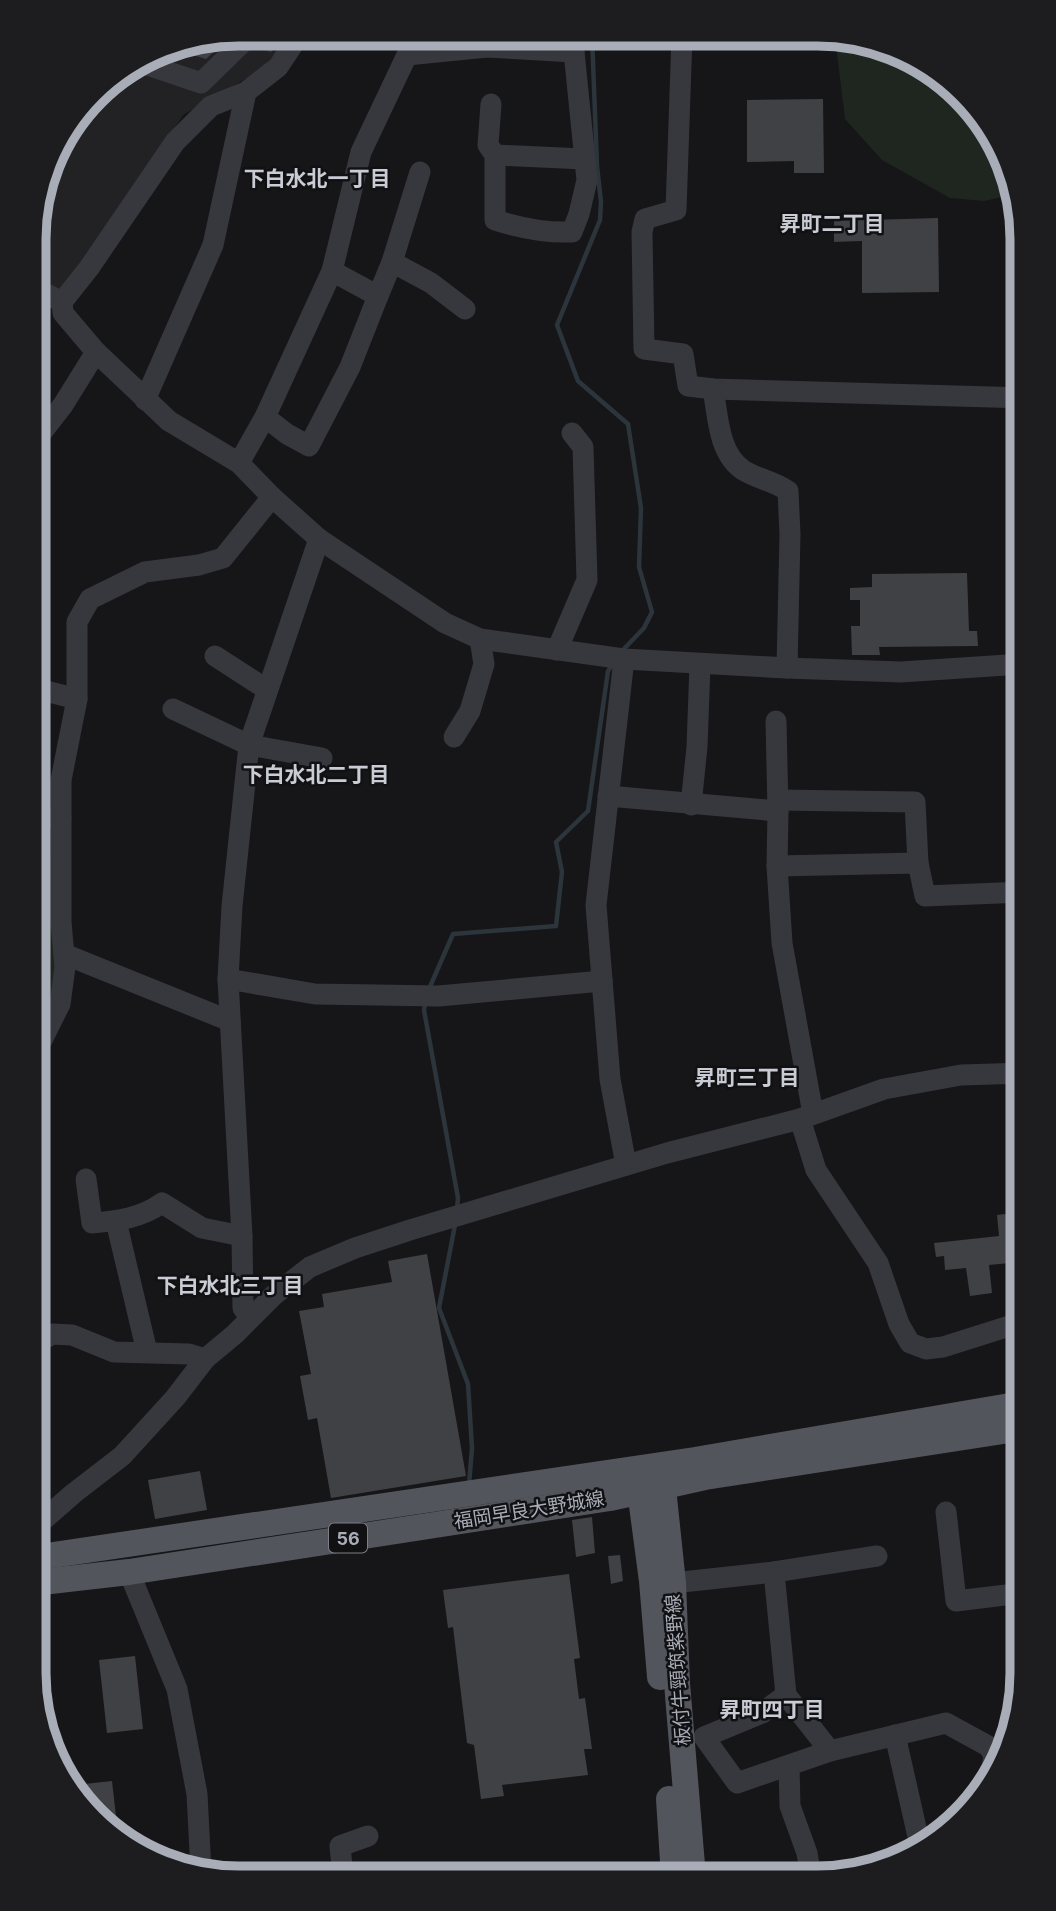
<svg xmlns="http://www.w3.org/2000/svg" width="1056" height="1911" font-family="Inter,'Noto Sans JP',sans-serif">
  <style>
    .built { fill: #222225 }
    .green { fill: #1e261f }
    .lines { fill: none; stroke-linecap: round; stroke-linejoin: round }
    .stream { stroke: #2c353c; stroke-width: 4.5 }
    .building { fill: #404145 }
    .minor { stroke: #37383d; stroke-width: 21 }
    .major { stroke: #53555c; stroke-width: 26 }
    .labels { text-anchor: middle; dominant-baseline: central; stroke-width: 5; stroke-linejoin: round; paint-order: stroke }
    .shield { fill: #111113; stroke: #7b7e86; stroke-width: 2 }
    .shield-label { font-size: 18px; font-weight: bold; fill: #a8adb8 }
    .street-label { font-size: 19px; fill: #a8adb8; stroke: #111113 }
    .neighbourhood-label { font-size: 21px; font-weight: bold; fill: #c9ccd4; stroke: #111113 }
    .rim { fill: none; stroke: #a8adb8; stroke-width: 9 }
  </style>
  <rect width="100%" height="100%" fill="#161618"/>
  <polygon class="built" points="239,33 294,34 259,71 183,115 69,291 51,294 35,281 35,212 55,147 103,84 160,49"/>
  <g class="green">
    <polygon points="835,37 857,37 953,84 1012,172 1015,194 984,201 950,198 882,160 845,119"/>
    <polygon points="34,856 53,857 58,965 55,1001 34,1043"/>
  </g>
  <g class="lines">
    <g class="stream">
      <polyline points="592,35 597,166 601,202 600,220 557,325 578,381 628,424 641,508 639,567 652,612 644,628 622,651"/>
      <polyline points="429,989 453,934 556,926 562,872 556,842 588,811 608,671 613,664"/>
      <polyline points="426,1001 424,1010 458,1198 457,1209"/>
      <polyline points="455,1225 439,1308 468,1384 472,1448 469,1485"/>
    </g>
  </g>
  <g class="building">
    <polygon points="259,33 281,34 283,34 271,52 255,47"/>
    <polygon points="222,37 219,47 206,59 167,47"/>
    <polygon points="823,99 824,173 794,173 794,161 747,162 747,100"/>
    <polygon points="938,218 939,292 862,293 862,241 834,242 834,221"/>
    <polygon points="967,573 969,631 977,631 978,646 879,647 880,655 852,655 851,626 860,626 860,600 850,600 850,588 872,587 872,574"/>
    <polygon points="1022,1212 1022,1262 989,1265 992,1293 970,1296 966,1268 945,1270 944,1256 936,1257 934,1243 999,1236 997,1215"/>
    <polygon points="427,1254 466,1476 331,1498 317,1418 308,1420 300,1376 311,1374 299,1311 324,1307 322,1294 392,1282 388,1261"/>
    <polygon points="200,1471 207,1510 155,1519 148,1480"/>
    <polygon points="592,1517 595,1553 576,1557 572,1520"/>
    <polygon points="620,1555 623,1581 611,1584 608,1556"/>
    <polygon points="569,1574 580,1658 574,1659 579,1699 585,1698 592,1749 584,1749 588,1775 502,1785 504,1796 481,1799 474,1745 467,1743 453,1627 448,1628 443,1590"/>
    <polygon points="135,1656 143,1729 107,1733 99,1660"/>
    <polygon points="112,1781 118,1834 103,1827 75,1785"/>
  </g>
  <g class="lines">
    <g class="minor">
      <polyline points="682,36 676,210 645,219 642,232 644,349 683,354 688,386 713,389 1023,398"/>
      <polyline points="139,62 201,83 243,42 246,33"/>
      <path d="M 491,104 L 488,145 L 495,155 L 495,220 C 520,228 545,233 572,232 L 579,214 L 587,180 L 574,52"/>
      <polyline points="495,155 584,159"/>
      <polyline points="392,262 431,283 465,309"/>
      <polyline points="332,271 361,152 407,55 487,47 574,52 574,35"/>
      <polyline points="35,288 62,302 63,313 96,352 169,421 239,463 272,497 319,539 445,623 480,639 624,659 787,668 901,672 1023,664"/>
      <polyline points="378,296 392,262 420,172"/>
      <polyline points="62,302 89,268 175,142 211,106 246,92 278,67 300,34"/>
      <path d="M 713,389 C 718,415 718,453 743,470 C 757,479 774,481 788,491 L 790,534 L 787,668"/>
      <polyline points="145,400 213,245 246,92"/>
      <polyline points="35,441 63,405 96,352"/>
      <polyline points="239,463 265,417 332,271 378,296 350,367 309,446 287,434 265,417"/>
      <polyline points="557,650 587,580 583,447 572,433"/>
      <polyline points="215,656 266,689"/>
      <polyline points="624,659 596,905 610,1079 626,1165"/>
      <polyline points="34,688 77,699"/>
      <polyline points="173,709 249,745 322,758"/>
      <polyline points="454,737 470,711 484,664 480,639"/>
      <polyline points="608,796 778,811 776,721"/>
      <polyline points="778,800 915,802 918,863"/>
      <polyline points="691,805 697,747 700,664"/>
      <polyline points="778,811 777,866 782,943 813,1114"/>
      <polyline points="34,817 61,818"/>
      <polyline points="777,866 918,863 925,896 1023,892"/>
      <polyline points="64,954 230,1021"/>
      <polyline points="228,979 315,994 439,996 602,981"/>
      <polyline points="34,1056 60,1004 65,967 61,922 61,780 77,699 77,622 90,599 145,572 199,565 223,558 272,497"/>
      <polyline points="800,1119 816,1170 878,1263 899,1324 910,1343 926,1349 943,1347 1022,1322"/>
      <path d="M 86,1179 L 92,1223 C 118,1221 141,1218 162,1203 L 202,1228 L 242,1236"/>
      <polyline points="116,1221 147,1352"/>
      <polyline points="251,1317 243,1308 242,1236 228,979 232,906 249,745 319,539"/>
      <polyline points="34,1345 52,1334 72,1335 114,1352 189,1354 205,1359"/>
      <polyline points="33,1487 34,1504 41,1521"/>
      <polyline points="946,1512 956,1601 1022,1593"/>
      <polyline points="33,1529 74,1493 122,1456 175,1398 205,1359 235,1334 274,1295 310,1267 355,1248 410,1230 667,1153 800,1119 884,1089 961,1075 1022,1073"/>
      <polyline points="129,1572 177,1689 197,1794 201,1871"/>
      <polyline points="774,1572 786,1695 830,1751 946,1723 988,1746 994,1755 990,1781"/>
      <polyline points="673,1583 774,1572 877,1556"/>
      <polyline points="786,1695 762,1713 704,1737 737,1783 830,1751"/>
      <polyline points="895,1735 919,1841"/>
      <polyline points="789,1766 790,1806 807,1853 811,1878"/>
      <polyline points="343,1876 340,1846 368,1836"/>
    </g>
    <g class="major">
      <polyline points="661,1469 673,1583 677,1683 693,1877"/>
      <polyline points="638,1475 652,1581 660,1677"/>
      <polyline points="33,1558 695,1460 1022,1404"/>
      <polyline points="33,1583 129,1572 610,1498 705,1477 1022,1428"/>
      <polyline points="669,1799 674,1877"/>
    </g>
  </g>
  <g class="labels">
    <rect class="shield" x="329" y="1523.5" width="38" height="29" rx="5"/>
    <g class="shield-label">
      <text x="348" y="1538">56</text>
    </g>
    <g class="street-label">
      <text transform="translate(529 1510) rotate(-9)">福岡早良大野城線</text>
      <text transform="translate(678 1670) rotate(-94)">板付牛頸筑紫野線</text>
    </g>
    <g class="neighbourhood-label">
      <text x="317" y="178">下白水北一丁目</text>
      <text x="832" y="223">昇町二丁目</text>
      <text x="316" y="774">下白水北二丁目</text>
      <text x="747" y="1077">昇町三丁目</text>
      <text x="230" y="1285">下白水北三丁目</text>
      <text x="772" y="1709">昇町四丁目</text>
    </g>
  </g>
  <path d="M0 0H1056V1911H0ZM239 46H817A193 193 0 0 1 1010 239V1673A193 193 0 0 1 817 1866H239A193 193 0 0 1 46 1673V239A193 193 0 0 1 239 46Z" fill="#1d1d20" fill-rule="evenodd"/>
  <path class="rim" d="M239 46H817A193 193 0 0 1 1010 239V1673A193 193 0 0 1 817 1866H239A193 193 0 0 1 46 1673V239A193 193 0 0 1 239 46Z"/>
</svg>
